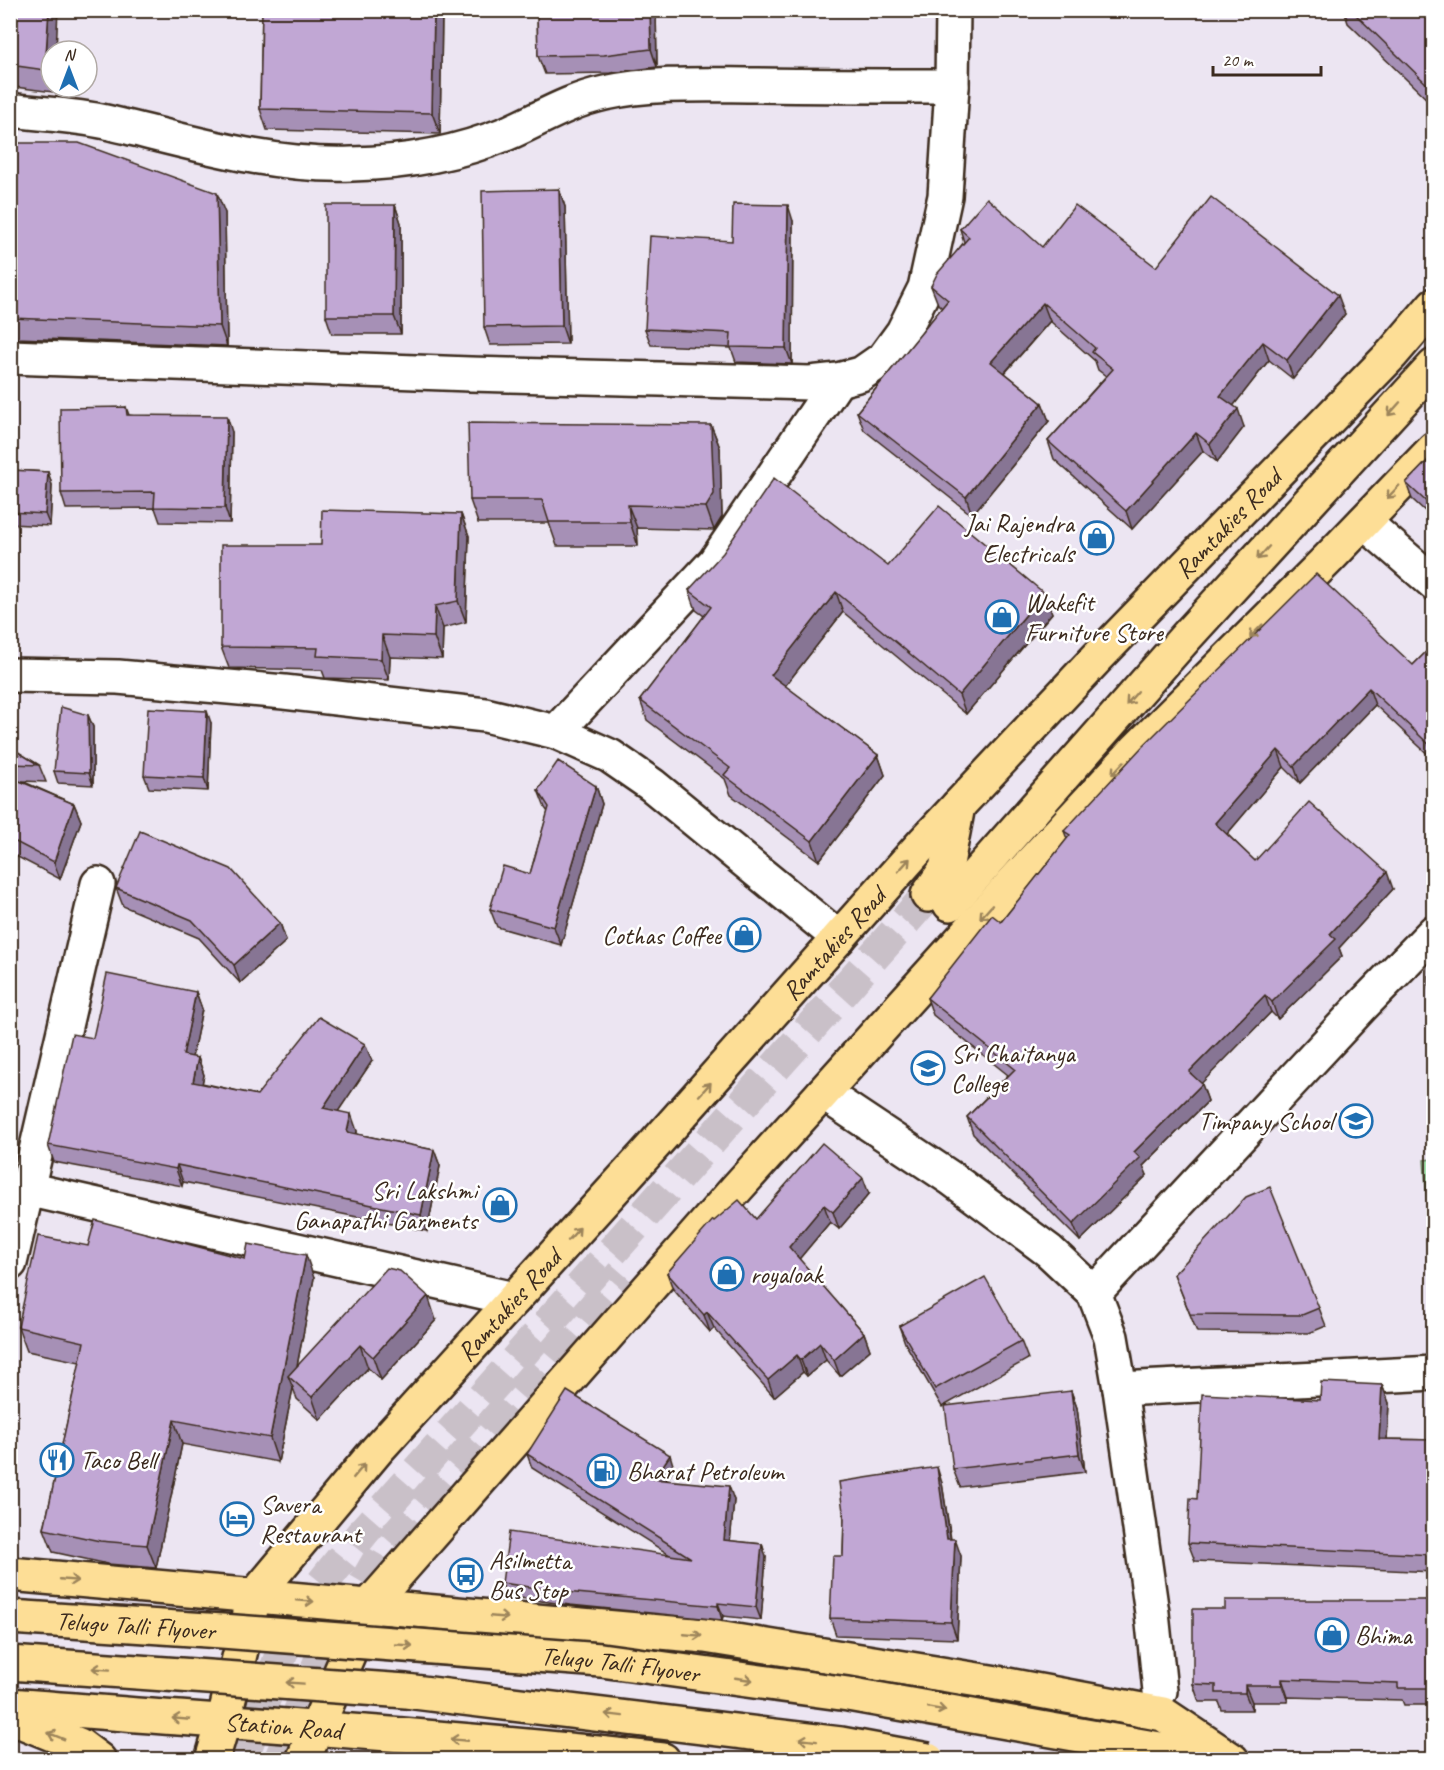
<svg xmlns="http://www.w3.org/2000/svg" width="1444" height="1770" font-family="Caveat,sans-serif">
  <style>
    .green { fill: #a6e7b1; stroke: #708868; stroke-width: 1.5 }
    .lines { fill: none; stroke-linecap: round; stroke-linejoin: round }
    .primary-tunnel { stroke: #c9c0c8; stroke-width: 33; stroke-dasharray: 33 16; stroke-linecap: butt }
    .minor-casing { stroke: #3b2a1e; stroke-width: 38 }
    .tertiary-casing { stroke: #3b2a1e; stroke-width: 38 }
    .primary-casing { stroke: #3b2a1e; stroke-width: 38 }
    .minor { stroke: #fff; stroke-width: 33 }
    .tertiary { stroke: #fff; stroke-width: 33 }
    .primary { stroke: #fdde96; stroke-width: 33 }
    .primary-bridge-casing { stroke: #3b2a1e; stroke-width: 38; stroke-linecap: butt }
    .primary-bridge { stroke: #fdde96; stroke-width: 33 }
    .wall { fill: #a690b6; stroke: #3b2a1e; stroke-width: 1.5 }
    .shaded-wall { fill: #877594; stroke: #3b2a1e; stroke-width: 1.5 }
    .building { fill: #c1a7d4; stroke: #3b2a1e; stroke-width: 1.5 }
    .oneway { stroke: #9c845a }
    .labels { text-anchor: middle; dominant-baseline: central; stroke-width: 5; stroke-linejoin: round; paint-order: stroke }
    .poi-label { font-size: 26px; fill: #3b2a1e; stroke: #fff; text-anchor: start }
    .street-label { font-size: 26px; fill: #3b2a1e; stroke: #fff }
  </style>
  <rect width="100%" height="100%" fill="#ece5f2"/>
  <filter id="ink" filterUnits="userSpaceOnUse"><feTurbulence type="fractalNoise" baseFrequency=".0167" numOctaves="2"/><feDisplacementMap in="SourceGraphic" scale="12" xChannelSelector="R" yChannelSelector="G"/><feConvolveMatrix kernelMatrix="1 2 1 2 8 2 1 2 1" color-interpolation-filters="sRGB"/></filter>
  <g filter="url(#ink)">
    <polygon class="green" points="1433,1159 1434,1159 1433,1291 1424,1160"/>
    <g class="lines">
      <g class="primary-tunnel">
        <polyline points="241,1760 296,1616 365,1530 928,895"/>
        <polyline points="280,1760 320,1661 386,1547 623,1274"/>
      </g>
      <g class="minor-casing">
        <g id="minor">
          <path d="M 10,110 C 42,114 75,115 106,122 C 188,141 268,167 352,164 C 405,163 459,153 508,133 C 542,118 568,101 605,93 C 656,82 708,85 759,85 C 824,86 888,86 952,86 L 953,10"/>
          <polyline points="10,357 470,374 810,383 838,380 861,374 884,358 903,332 925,288 945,196 952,86"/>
          <polyline points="1364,522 1434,583"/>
          <polyline points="10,675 118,677 284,692 485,715 556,732 610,756 652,785 839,938"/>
          <polyline points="556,732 715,562 838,380"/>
          <polyline points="27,1189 514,1299"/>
          <polyline points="10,1263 98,884"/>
          <polyline points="1094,1293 1361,1007 1434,932"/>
          <polyline points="1120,1389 1434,1373"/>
        </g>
      </g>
      <g class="tertiary-casing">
        <polyline id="tertiary" points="823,1093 952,1179 1049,1251 1094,1293 1111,1337 1120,1389 1152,1613 1160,1691"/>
      </g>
      <g class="primary-casing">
        <g id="primary">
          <polyline points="928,895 946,869 958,806"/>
          <polyline points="950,904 1186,637 1434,366"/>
          <polyline points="10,1574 705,1636 997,1683 1163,1714 1232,1760"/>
          <path id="s1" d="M 10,1705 C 228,1723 446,1735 663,1760"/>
          <polyline points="10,1717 79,1745 99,1760"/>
          <polyline points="1131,1744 1223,1760"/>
          <path id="s2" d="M 212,1760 L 223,1723 L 254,1597 L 377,1450 L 655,1144 L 925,841 L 1096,659 L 1392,354 L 1434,305"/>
          <polyline points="303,1760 369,1606 737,1188 1017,878 1135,751 1328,559 1434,449"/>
        </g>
      </g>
      <use href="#minor" class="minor"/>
      <use href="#tertiary" class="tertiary"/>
      <use href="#primary" class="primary"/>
      <g class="primary-bridge-casing">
        <g id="primary-bridge">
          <path id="s3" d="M 10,1617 L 222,1631 L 601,1660 L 848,1694 L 1131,1744"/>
          <polyline points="10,1663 406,1691 841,1744 928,1760"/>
        </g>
      </g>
      <use href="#primary-bridge" class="primary-bridge"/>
    </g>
    <g class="wall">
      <polygon points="10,10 51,51 51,87 53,87 53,92 15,87 10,75"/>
      <polygon points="262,10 442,10 440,134 267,130 260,109"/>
      <polygon points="537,10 656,10 657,67 610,73 545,74 538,56"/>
      <polygon points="1344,10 1434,10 1434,106 1348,23"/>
      <polygon points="10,143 225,213 227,346 17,338 10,322"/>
      <polygon points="559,189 565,207 568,344 490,345 484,327"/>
      <polygon points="395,205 401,223 401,334 332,334 326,316"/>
      <polygon points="793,221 792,364 736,362 731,348 651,345 645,329 732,241"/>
      <polygon points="960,229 1042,247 1156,267 1345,314 1293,379 1269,360 1233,406 1244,427 1217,462 1203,451 1132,529 1054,459 1048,441 1106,376 1098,370 1095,361 1050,321 1005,373 1042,403 1049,421 972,515 864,430 857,412 942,308 938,304 931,286 964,242"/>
      <polygon points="126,407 129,415 232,432 230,523 160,522 155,508 66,509 61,493"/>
      <polygon points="711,425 720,448 722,517 714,530 637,528 638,546 557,546 549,523 478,523 470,500"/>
      <polygon points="1434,454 1434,529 1432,528 1426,512 1412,499 1406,483"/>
      <polygon points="10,470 48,472 52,485 50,526 10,524"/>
      <polygon points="461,514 469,536 466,622 443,628 442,659 390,657 389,680 325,678 322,670 229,668 221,647 321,545"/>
      <polygon points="888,566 1044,593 1052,613 966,714 843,612 785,686 878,755 885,775 819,861 731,795 725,779 647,720 640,700 704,616 696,610 689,590"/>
      <polygon points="1434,644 1434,760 1375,705 1300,783 1284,767 1227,834 1255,861 1393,889 1339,948 1342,956 1278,1019 1271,1012 1201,1083 1208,1101 1143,1166 1147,1175 1080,1241 973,1134 967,1117 1008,1075 933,1015 927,998 1001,922 1067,839 1064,831 1413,665"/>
      <polygon points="88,715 93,727 93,785 58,783 54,771"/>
      <polygon points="211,723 208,791 149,788 144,775"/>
      <polygon points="10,747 39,765 46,782 22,781 74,804 81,821 60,879 10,853"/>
      <polygon points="596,786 602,804 561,945 497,927 490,909 530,874 548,812 545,808 538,790"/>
      <polygon points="116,888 280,923 286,941 240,983 199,938 123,906"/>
      <polygon points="196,992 202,1009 192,1057 198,1058 204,1075 202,1083 257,1095 372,1061 338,1111 357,1131 357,1134 434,1150 440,1166 427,1231 183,1182 182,1186 54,1162 48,1145 93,1038"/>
      <polygon points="869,1194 839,1229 830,1222 799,1259 864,1333 870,1350 840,1376 826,1360 807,1376 803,1372 774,1397 714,1328 710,1332 673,1289 667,1273 714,1221 756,1219"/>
      <polygon points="88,1246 314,1278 297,1366 436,1320 381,1380 368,1368 320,1420 297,1399 293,1388 278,1462 182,1444 156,1568 108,1564 53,1552 44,1529 80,1362 27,1351 18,1327"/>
      <polygon points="1174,1274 1319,1308 1326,1326 1309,1333 1197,1332"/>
      <polygon points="899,1326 1021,1341 1028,1359 942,1407 905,1343"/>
      <polygon points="1382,1385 1389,1403 1387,1439 1434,1440 1434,1572 1195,1561 1188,1543 1197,1499 1320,1400"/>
      <polygon points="1071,1391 1077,1408 1085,1472 960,1487 953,1469"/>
      <polygon points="527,1454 674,1468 667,1480 734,1500 730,1541 762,1544 766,1557 761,1620 723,1616 722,1620 570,1605 506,1596 502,1583 670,1555 532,1468"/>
      <polygon points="942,1483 951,1539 961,1556 957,1639 836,1635 830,1618 843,1556 844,1519"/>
      <polygon points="1434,1600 1434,1705 1404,1705 1402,1700 1288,1697 1288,1702 1252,1702 1252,1710 1222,1710 1219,1702 1199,1702 1193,1684 1225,1609"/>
    </g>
    <g class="shaded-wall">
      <polygon points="49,10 58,10 56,51 51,51 51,86 45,70"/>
      <polygon points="434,10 442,10 440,134 432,113"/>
      <polygon points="650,10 656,10 657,67 651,49"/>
      <polygon points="559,189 565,207 568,344 562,326"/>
      <polygon points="217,193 225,213 227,346 220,326"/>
      <polygon points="395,205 401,223 401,334 394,316"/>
      <polygon points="788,205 793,221 792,364 786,348"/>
      <polygon points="1338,295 1345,314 1293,379 1287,360"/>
      <polygon points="1043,303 1050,321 998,380 991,362"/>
      <polygon points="1263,342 1269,360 1227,414 1220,396"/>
      <polygon points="1042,403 1049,421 972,515 966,497"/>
      <polygon points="1238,409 1244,427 1217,462 1210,444"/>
      <polygon points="227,416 232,432 230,523 225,508"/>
      <polygon points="711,425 720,448 722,517 714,530 706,507"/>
      <polygon points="1196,433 1203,451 1132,529 1126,511"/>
      <polygon points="48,472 52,485 50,526 45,514"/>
      <polygon points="628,505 637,528 638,546 630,522"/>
      <polygon points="461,514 469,536 466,622 458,601"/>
      <polygon points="836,592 843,612 778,695 771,675"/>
      <polygon points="1044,593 1052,613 966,714 959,695"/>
      <polygon points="435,606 443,628 442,659 434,637"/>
      <polygon points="382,635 390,657 389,680 381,659"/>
      <polygon points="1369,688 1375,705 1300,783 1294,766"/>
      <polygon points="207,711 211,723 208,791 204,778"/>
      <polygon points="88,715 93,727 93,785 89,773"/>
      <polygon points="1278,750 1284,767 1222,840 1215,823"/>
      <polygon points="878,755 885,775 819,861 812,841"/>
      <polygon points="596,786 602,804 561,945 554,927"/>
      <polygon points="74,804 81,821 60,879 54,862"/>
      <polygon points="1387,872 1393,889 1339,948 1342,956 1278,1019 1272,1002 1330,934"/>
      <polygon points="280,923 286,941 240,983 234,965"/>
      <polygon points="196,992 202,1009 189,1072 183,1055"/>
      <polygon points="1265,995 1271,1012 1196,1089 1189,1072"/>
      <polygon points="365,1044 372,1061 329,1125 323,1108"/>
      <polygon points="198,1058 204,1075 199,1098 193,1082"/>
      <polygon points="1202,1084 1208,1101 1143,1166 1147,1175 1080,1241 1073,1224 1134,1152"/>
      <polygon points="351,1114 357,1131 353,1148 347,1132"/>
      <polygon points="434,1150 440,1166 427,1231 421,1215"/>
      <polygon points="177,1165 183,1182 182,1186 176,1169"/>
      <polygon points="863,1178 869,1194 839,1229 833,1212"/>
      <polygon points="824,1205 830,1222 795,1264 789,1247"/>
      <polygon points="306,1255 314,1278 294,1381 288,1376 293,1388 278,1462 270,1438"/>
      <polygon points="428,1296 436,1320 381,1380 373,1357"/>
      <polygon points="707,1312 714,1328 710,1332 704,1315"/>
      <polygon points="864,1333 870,1350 840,1376 834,1360"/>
      <polygon points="820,1343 826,1360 807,1376 801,1360"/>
      <polygon points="360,1345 368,1368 320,1420 312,1397"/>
      <polygon points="797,1355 803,1372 774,1397 768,1380"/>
      <polygon points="1382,1385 1389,1403 1386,1457 1379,1439"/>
      <polygon points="1071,1391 1077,1408 1085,1472 1079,1454"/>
      <polygon points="174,1420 182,1444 156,1568 147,1545"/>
      <polygon points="670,1455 674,1468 659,1493 654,1479"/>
      <polygon points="937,1467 942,1483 953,1556 947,1539"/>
      <polygon points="729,1486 734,1500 729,1554 724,1540"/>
      <polygon points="955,1539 961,1556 957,1639 951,1622"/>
      <polygon points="762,1544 766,1557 761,1620 756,1607"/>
      <polygon points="718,1603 723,1616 722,1620 718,1606"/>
      <polygon points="1282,1679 1288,1697 1288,1702 1282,1685"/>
      <polygon points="1245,1685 1252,1702 1252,1710 1245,1693"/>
    </g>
    <g class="building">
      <polygon points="10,10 49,10 45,70 10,65"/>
      <polygon points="262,10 434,10 432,113 260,109"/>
      <polygon points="537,10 650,10 651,49 604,55 538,56"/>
      <polygon points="1351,10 1434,10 1434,91"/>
      <polygon points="10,143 79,143 217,193 220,326 10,318"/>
      <polygon points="559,189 562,326 484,327 482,191"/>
      <polygon points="1211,197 1338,295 1287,360 1263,342 1220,396 1238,409 1210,444 1196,433 1126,511 1048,441 1113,369 1092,352 1095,348 1043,303 991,362 1042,403 966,497 857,412 948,300 931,286 937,274 969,237 960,229 987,198 1042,247 1075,205 1156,267"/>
      <polygon points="733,204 788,205 786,348 730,347 731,333 645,329 650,236 732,241"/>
      <polygon points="326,205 395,205 394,316 326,316"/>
      <polygon points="126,407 127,415 227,416 225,508 154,507 155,492 61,493 60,408"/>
      <polygon points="468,423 711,425 714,494 706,507 628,505 630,522 549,522 542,500 470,500"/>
      <polygon points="1434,454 1434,518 1426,511 1431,506 1406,483"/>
      <polygon points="10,470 48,472 45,514 10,512"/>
      <polygon points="774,478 888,566 939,506 1044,593 959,695 836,592 771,675 878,755 812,841 724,775 730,768 640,700 711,607 689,590 723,553"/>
      <polygon points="322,510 461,514 458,601 435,606 434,637 382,635 381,659 317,656 318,648 221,647 221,545 321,545"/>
      <polygon points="1316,574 1413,665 1434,644 1434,749 1369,688 1294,766 1278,750 1215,823 1255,861 1309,802 1387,872 1330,934 1336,939 1272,1002 1265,995 1189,1072 1202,1084 1134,1152 1140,1158 1073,1224 967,1117 1015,1069 927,998 992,915 1001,922 1070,835 1064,831 1142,747"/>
      <polygon points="61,707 88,715 89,773 54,771"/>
      <polygon points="148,708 207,711 204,778 144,775"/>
      <polygon points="10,747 39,765 10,764"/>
      <polygon points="558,761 596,786 554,927 490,909 503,866 530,874 549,807 538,790"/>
      <polygon points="10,777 74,804 54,862 10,839"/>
      <polygon points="140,831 231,869 280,923 234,965 192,920 116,888"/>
      <polygon points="1434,947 1434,1060 1432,1060 1428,948"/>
      <polygon points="107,974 196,992 183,1055 198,1058 193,1082 257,1095 319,1017 365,1044 323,1108 351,1114 347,1132 434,1150 421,1215 177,1165 176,1169 48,1145 72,1034 93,1038"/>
      <polygon points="822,1143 863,1178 833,1212 824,1205 789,1247 864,1333 834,1360 820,1343 801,1360 797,1355 768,1380 707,1312 704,1315 667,1273 713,1220 714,1221 739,1200 756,1219"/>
      <polygon points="1270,1187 1319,1308 1302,1315 1190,1314 1174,1274 1246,1197"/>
      <polygon points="95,1220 245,1259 248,1244 306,1255 270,1438 174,1420 147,1545 100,1541 44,1529 84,1342 18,1327 38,1236 88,1246"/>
      <polygon points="387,1268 400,1271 428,1296 373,1357 360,1345 312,1397 288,1376"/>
      <polygon points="985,1277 1021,1341 935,1389 899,1326"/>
      <polygon points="1321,1382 1382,1385 1379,1439 1434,1440 1434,1555 1188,1543 1190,1498 1197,1499 1202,1394 1320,1400"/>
      <polygon points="567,1391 670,1455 654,1479 729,1486 724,1540 762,1544 756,1607 718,1603 718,1606 565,1592 502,1583 509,1532 691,1558 527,1454"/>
      <polygon points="1071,1391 1079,1454 953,1469 945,1406"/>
      <polygon points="937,1467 947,1539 955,1539 951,1622 830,1618 833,1556 843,1556 844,1519 839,1482"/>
      <polygon points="1225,1600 1434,1600 1434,1688 1398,1688 1398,1683 1282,1679 1282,1685 1245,1685 1245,1693 1216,1693 1216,1685 1193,1684 1193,1609 1225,1609"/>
    </g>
    <defs><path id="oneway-shaft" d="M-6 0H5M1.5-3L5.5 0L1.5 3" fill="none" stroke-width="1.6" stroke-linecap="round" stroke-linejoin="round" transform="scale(1.5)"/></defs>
    <g class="oneway">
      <use href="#oneway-shaft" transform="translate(1394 409) rotate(132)"/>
      <use href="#oneway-shaft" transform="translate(1393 492) rotate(134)"/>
      <use href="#oneway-shaft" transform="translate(1263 553) rotate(132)"/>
      <use href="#oneway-shaft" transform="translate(1256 631) rotate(135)"/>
      <use href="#oneway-shaft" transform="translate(1132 698) rotate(131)"/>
      <use href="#oneway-shaft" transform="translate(1118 768) rotate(133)"/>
      <use href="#oneway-shaft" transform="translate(904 865) rotate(-48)"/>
      <use href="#oneway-shaft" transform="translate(986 912) rotate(132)"/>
      <use href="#oneway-shaft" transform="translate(705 1089) rotate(-48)"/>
      <use href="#oneway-shaft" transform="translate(574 1234) rotate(-48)"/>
      <use href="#oneway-shaft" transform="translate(359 1471) rotate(-50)"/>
      <use href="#oneway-shaft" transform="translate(69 1580) rotate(5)"/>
      <use href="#oneway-shaft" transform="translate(305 1601) rotate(4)"/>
      <use href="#oneway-shaft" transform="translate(499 1617) rotate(5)"/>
      <use href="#oneway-shaft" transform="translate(693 1635) rotate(5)"/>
      <use href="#oneway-shaft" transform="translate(404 1645) rotate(4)"/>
      <use href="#oneway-shaft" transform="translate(101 1669) rotate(-176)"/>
      <use href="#oneway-shaft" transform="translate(744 1679) rotate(8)"/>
      <use href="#oneway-shaft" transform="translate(295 1683) rotate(-176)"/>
      <use href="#oneway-shaft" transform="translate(937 1709) rotate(10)"/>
      <use href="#oneway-shaft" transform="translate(614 1715) rotate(-173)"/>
      <use href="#oneway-shaft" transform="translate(181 1719) rotate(-175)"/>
      <use href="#oneway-shaft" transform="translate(56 1736) rotate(-158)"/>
      <use href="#oneway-shaft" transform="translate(459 1740) rotate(-175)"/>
      <use href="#oneway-shaft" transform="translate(808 1740) rotate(-173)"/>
    </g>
  </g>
  <defs>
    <g id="shop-ring" transform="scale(1.725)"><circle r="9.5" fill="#fff" stroke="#1f6fb2" stroke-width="1.5"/><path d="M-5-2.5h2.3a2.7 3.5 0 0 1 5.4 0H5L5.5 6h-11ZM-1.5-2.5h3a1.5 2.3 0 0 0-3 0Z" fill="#1f6fb2"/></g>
    <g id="university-ring" transform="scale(1.725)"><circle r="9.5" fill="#fff" stroke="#1f6fb2" stroke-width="1.5"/><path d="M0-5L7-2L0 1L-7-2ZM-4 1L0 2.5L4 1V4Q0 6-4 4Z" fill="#1f6fb2"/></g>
    <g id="school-ring" transform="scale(1.725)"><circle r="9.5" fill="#fff" stroke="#1f6fb2" stroke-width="1.5"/><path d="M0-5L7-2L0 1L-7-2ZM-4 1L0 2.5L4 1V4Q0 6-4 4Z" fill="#1f6fb2"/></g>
    <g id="restaurant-ring" transform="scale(1.725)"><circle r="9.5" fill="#fff" stroke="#1f6fb2" stroke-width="1.5"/><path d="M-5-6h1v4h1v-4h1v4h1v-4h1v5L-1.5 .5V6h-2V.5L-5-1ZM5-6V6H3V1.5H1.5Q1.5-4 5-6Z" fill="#1f6fb2"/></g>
    <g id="fuel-ring" transform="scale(1.725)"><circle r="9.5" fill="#fff" stroke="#1f6fb2" stroke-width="1.5"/><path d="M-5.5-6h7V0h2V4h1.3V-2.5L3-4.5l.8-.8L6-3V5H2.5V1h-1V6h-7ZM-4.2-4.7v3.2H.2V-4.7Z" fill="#1f6fb2"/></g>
    <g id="hotel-ring" transform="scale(1.725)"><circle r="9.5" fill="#fff" stroke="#1f6fb2" stroke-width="1.5"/><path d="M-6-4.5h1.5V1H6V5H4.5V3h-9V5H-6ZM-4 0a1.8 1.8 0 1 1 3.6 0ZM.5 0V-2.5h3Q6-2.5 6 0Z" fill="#1f6fb2"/></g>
    <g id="bus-ring" transform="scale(1.725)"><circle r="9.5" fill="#fff" stroke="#1f6fb2" stroke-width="1.5"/><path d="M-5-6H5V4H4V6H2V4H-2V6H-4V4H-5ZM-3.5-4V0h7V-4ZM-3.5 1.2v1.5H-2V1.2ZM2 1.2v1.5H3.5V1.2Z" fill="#1f6fb2"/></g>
  </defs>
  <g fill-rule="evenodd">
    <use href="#shop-ring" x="1097" y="538"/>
    <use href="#shop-ring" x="1002" y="617"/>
    <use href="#shop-ring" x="744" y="935"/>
    <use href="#university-ring" x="928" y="1068"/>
    <use href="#school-ring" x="1356" y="1121"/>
    <use href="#shop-ring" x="500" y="1205"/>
    <use href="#shop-ring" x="727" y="1274"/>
    <use href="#restaurant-ring" x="57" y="1460"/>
    <use href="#fuel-ring" x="604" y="1471"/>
    <use href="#hotel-ring" x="237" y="1519"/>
    <use href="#bus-ring" x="466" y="1575"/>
    <use href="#shop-ring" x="1332" y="1635"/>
  </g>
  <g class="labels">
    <g class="poi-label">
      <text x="1074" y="523" text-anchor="end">Jai Rajendra<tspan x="1074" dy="30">Electricals</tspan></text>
      <text x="1025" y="602">Wakefit<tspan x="1025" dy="30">Furniture Store</tspan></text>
      <text x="721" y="935" text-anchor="end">Cothas Coffee</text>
      <text x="951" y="1053">Sri Chaitanya<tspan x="951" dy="30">College</tspan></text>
      <text x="1333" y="1121" text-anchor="end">Timpany School</text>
      <text x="477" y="1190" text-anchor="end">Sri Lakshmi<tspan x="477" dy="30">Ganapathi Garments</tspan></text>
      <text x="750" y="1274">royaloak</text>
      <text x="80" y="1460">Taco Bell</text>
      <text x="627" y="1471">Bharat Petroleum</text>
      <text x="260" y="1504">Savera<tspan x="260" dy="30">Restaurant</tspan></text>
      <text x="489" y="1560">Asilmetta<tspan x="489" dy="30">Bus Stop</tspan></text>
      <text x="1355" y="1635">Bhima</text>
    </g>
    <g class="street-label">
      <text stroke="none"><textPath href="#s2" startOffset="1618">Ramtakies Road</textPath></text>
      <text stroke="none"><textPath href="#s2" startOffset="1042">Ramtakies Road</textPath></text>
      <text stroke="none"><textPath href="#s2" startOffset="556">Ramtakies Road</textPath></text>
      <text stroke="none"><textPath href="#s3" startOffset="126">Telugu Talli Flyover</textPath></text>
      <text stroke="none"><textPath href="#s3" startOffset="612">Telugu Talli Flyover</textPath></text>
      <text stroke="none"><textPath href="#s1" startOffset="274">Station Road</textPath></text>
    </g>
  </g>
  <rect width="1444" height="1770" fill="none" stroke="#fff" stroke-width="36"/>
  <rect x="18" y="18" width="1408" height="1734" fill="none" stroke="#3b2a1e" stroke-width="2" filter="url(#ink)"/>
  <g transform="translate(69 69)"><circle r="28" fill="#ffffff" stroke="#b1aaa5" stroke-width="1.5"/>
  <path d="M0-4.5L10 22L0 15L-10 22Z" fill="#1f6fb2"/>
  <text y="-9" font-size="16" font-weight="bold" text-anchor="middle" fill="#3b2a1e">N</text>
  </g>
  <path d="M1213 66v9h108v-9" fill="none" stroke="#3b2a1e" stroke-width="3"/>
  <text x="1222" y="66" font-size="18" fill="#3b2a1e" stroke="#ffffff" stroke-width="4.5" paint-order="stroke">20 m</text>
</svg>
